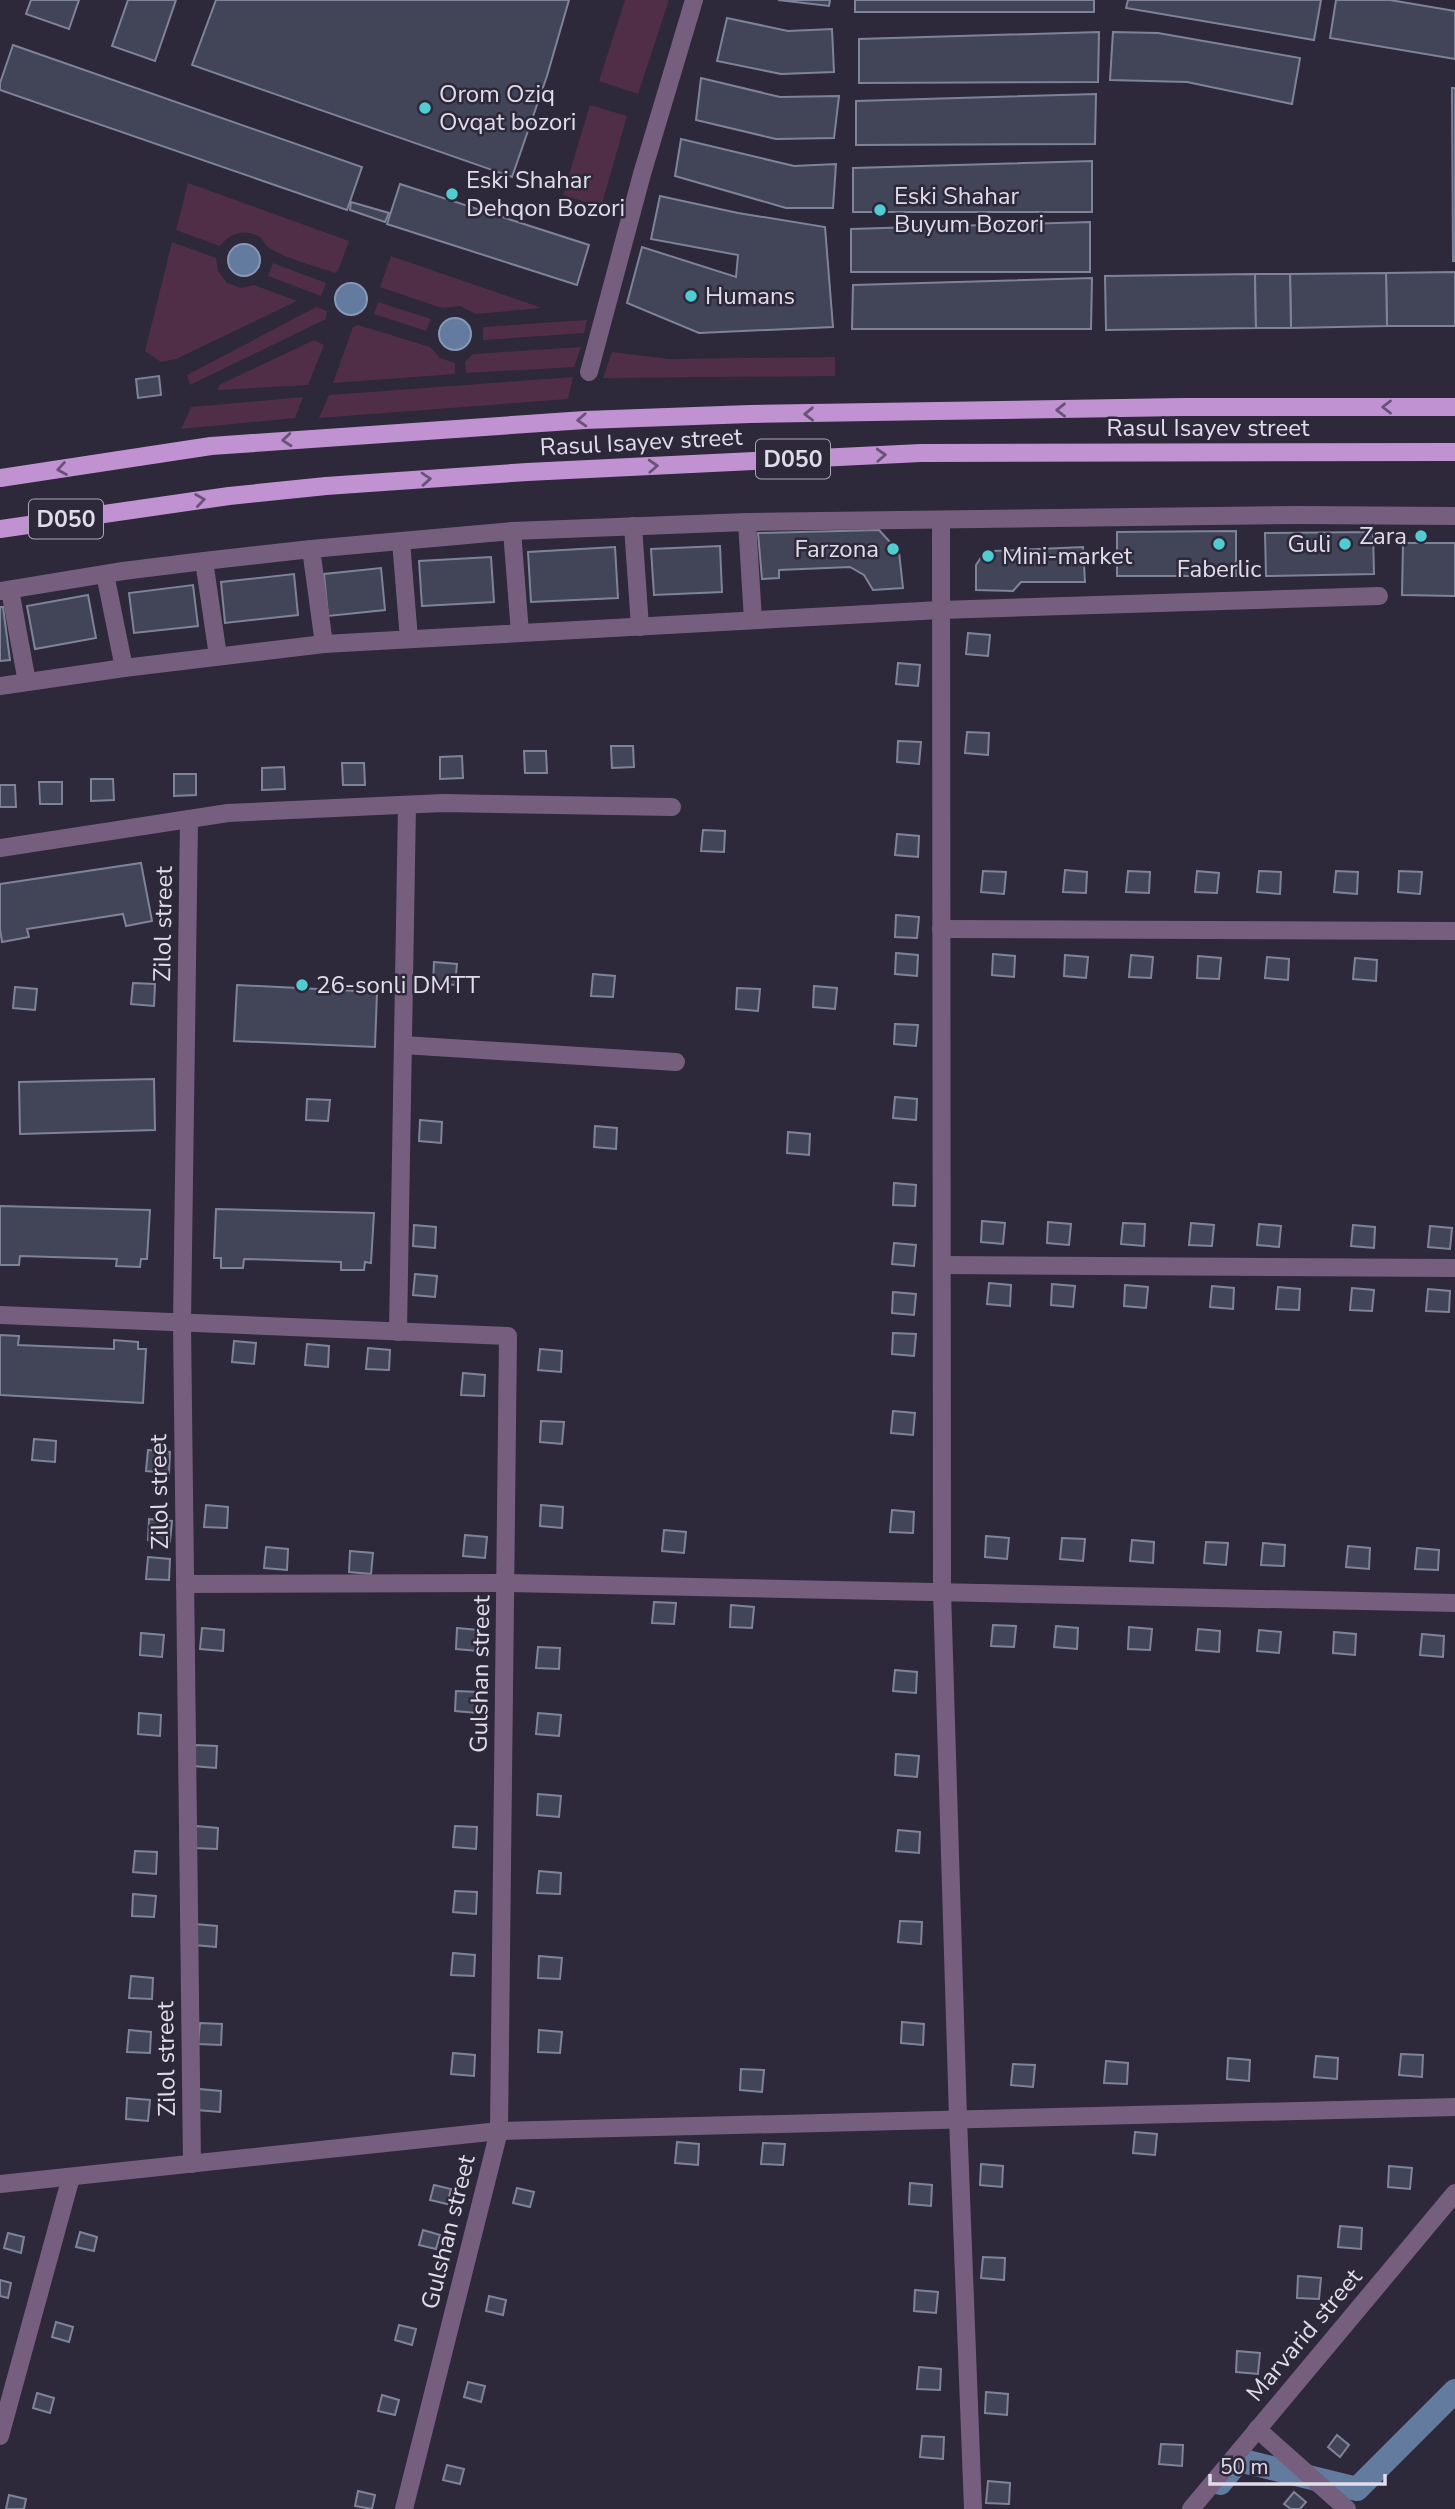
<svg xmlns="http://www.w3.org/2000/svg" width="1455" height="2509" font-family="'Nunito Sans',sans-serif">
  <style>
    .green { fill: #502e47 }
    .water { fill: #637b9f; stroke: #8898b5; stroke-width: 2 }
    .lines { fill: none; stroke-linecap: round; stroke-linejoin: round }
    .canal { stroke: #637b9f; stroke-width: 24 }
    .building { fill: #424558; stroke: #7f8399; stroke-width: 2 }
    .pedestrian { stroke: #765f7e; stroke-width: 18 }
    .minor { stroke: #765f7e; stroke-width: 18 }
    .primary { stroke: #c192d2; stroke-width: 18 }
    .oneway { stroke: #685277 }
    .poi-dot { fill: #51ccd2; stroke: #2d283a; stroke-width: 2.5 }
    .labels { text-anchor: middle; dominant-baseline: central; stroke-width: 5; stroke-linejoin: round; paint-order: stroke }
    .shield { fill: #2d283a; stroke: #aaa7b4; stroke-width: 2 }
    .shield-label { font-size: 23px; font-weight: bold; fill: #e0dde9 }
    .poi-label { font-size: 24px; fill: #e0dde9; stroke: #2d283a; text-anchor: start }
    .street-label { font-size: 24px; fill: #e0dde9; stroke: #2d283a }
  </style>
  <rect width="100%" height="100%" fill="#2d283a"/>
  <g class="green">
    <polygon points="625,0 669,0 638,94 599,81"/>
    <polygon points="590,105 627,116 601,207 563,195"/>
    <path d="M 188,183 L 349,241 L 338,271 L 335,273 C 317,266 286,259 271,249 C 266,247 264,241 260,237 C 245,228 230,233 220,246 L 176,230 Z"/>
    <polygon points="172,242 216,258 218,271 227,283 241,288 254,285 297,301 176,359 161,362 145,351"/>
    <polygon points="391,256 542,308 476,314 460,306 442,308 380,287"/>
    <polygon points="273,263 326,283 321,296 268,276"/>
    <polygon points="378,302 431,319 426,331 374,314"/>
    <polygon points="316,307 327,311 326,319 190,385 187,375"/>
    <polygon points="587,320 584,333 483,340 483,327"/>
    <polygon points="358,325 430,347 440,358 455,363 455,374 333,383 353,327"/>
    <polygon points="314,340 324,345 308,385 218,390 219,385"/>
    <polygon points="581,347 574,367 466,373 465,362 473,354"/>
    <polygon points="612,352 669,359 835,357 835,376 603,378"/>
    <polygon points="573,377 568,399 319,418 329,395"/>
    <polygon points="303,397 295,418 181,429 191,407"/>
  </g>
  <g class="water">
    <circle cx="244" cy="260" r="16"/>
    <circle cx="351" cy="299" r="16"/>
    <circle cx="455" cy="334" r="16"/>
  </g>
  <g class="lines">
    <polyline class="canal" points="1220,2483 1239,2460 1357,2489 1455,2391"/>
  </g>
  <g class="building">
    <polygon points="31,0 79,0 69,29 26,14"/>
    <polygon points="128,0 176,0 155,61 112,46"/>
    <polygon points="216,0 569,0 547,76 512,177 192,65"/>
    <polygon points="778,0 830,0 829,6"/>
    <rect x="855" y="0" width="239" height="12"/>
    <polygon points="1128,0 1321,0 1314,40 1126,8"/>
    <polygon points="1336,0 1390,0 1455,11 1455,59 1330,38"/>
    <polygon points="727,18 788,31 832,29 834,72 781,74 717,61"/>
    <polygon points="1099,32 1098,82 859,83 859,39"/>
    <polygon points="1113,32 1158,33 1300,58 1292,104 1187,82 1110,80"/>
    <polygon points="13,45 362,167 347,210 0,90 0,83"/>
    <polygon points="701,78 780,97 839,96 834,138 776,139 696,120"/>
    <polygon points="1452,88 1455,88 1455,261 1453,261"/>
    <polygon points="1096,94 1095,144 856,145 856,101"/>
    <polygon points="681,139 794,166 836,164 833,208 786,208 675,176"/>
    <polygon points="1092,161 1092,212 853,212 853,168"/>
    <polygon points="400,184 589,245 577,285 387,224"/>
    <polygon points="660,196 738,213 825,227 833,327 699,333 627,303 642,247 736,277 738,255 651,239"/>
    <polygon points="351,202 389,213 385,222 350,210"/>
    <polygon points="1090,222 1090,272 851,272 851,229"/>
    <polygon points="1455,272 1455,326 1387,326 1386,273"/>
    <polygon points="1386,273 1387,326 1291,328 1290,274"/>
    <polygon points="1255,274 1256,328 1106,330 1105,276"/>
    <polygon points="1255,274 1290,274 1291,328 1256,328"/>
    <polygon points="1092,278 1091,329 852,329 853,285"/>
    <polygon points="159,376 161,395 138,398 136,379"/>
    <polygon points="879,530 899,552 903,588 873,590 864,575 850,567 779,570 779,578 762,579 758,533"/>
    <polygon points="1236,531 1236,576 1117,576 1117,532"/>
    <polygon points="1373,532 1374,574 1266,576 1265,533"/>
    <polygon points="1403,543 1455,543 1455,596 1402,595"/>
    <polygon points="720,546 722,592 654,595 651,549"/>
    <polygon points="615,547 618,598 531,602 528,552"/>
    <polygon points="1083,547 1085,582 1021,582 1013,591 976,590 976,565 982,556 993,551"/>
    <polygon points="491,557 494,602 422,606 419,561"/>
    <polygon points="381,568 385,610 328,616 324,574"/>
    <polygon points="294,574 298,615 225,623 221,582"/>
    <polygon points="193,585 198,626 134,633 129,593"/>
    <polygon points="88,595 96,638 35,649 27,606"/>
    <polygon points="0,607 3,607 10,660 0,661"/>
    <polygon points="968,633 990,635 988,656 966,654"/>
    <polygon points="898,663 920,665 918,686 896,684"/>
    <polygon points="967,732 989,733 988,755 965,753"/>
    <polygon points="898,741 921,742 919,764 897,762"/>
    <polygon points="611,746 633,746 634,767 612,768"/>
    <polygon points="524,751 546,751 547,773 525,773"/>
    <polygon points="462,756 463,778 440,779 440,757"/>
    <polygon points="342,763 364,763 365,785 343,785"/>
    <polygon points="284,767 285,789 262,790 262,768"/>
    <polygon points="174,774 196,774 196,795 174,796"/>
    <polygon points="91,779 113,779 114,800 91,801"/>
    <polygon points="39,782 62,782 62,804 40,804"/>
    <polygon points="0,785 15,785 16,807 0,807"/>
    <polygon points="703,830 725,831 724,852 701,851"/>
    <polygon points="897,834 919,836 918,857 895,855"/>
    <polygon points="141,863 152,921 126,926 123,914 27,929 29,937 2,942 0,929 0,884"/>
    <polygon points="1065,870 1087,872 1086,893 1063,892"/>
    <polygon points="983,871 1006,872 1004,894 981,892"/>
    <polygon points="1128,871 1150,872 1149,893 1126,892"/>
    <polygon points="1197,871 1219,873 1217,893 1195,892"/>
    <polygon points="1259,871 1281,872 1280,894 1257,892"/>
    <polygon points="1336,871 1358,872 1357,894 1334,892"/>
    <polygon points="1399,871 1422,872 1420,894 1398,892"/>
    <polygon points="896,915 919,917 917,938 895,937"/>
    <polygon points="896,953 918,955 917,976 895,974"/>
    <polygon points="993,954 1015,956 1014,977 992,975"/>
    <polygon points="1065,955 1088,957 1086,978 1064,976"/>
    <polygon points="1131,955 1153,957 1151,978 1129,977"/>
    <polygon points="1198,956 1221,958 1219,979 1197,978"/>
    <polygon points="1267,957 1289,959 1288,980 1265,978"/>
    <polygon points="1355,958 1377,960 1376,981 1353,979"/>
    <polygon points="434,962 457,964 455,985 433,983"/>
    <polygon points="593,974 615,976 613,997 591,996"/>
    <polygon points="133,983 155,984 154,1006 131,1004"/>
    <polygon points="237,985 377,992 375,1047 234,1041"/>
    <polygon points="814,986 837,988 835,1009 813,1007"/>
    <polygon points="15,987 37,989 35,1010 13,1008"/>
    <polygon points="737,988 760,989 758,1011 736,1009"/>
    <polygon points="895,1024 918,1025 916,1046 894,1044"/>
    <polygon points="154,1079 155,1130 20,1134 19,1082"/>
    <polygon points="895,1097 917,1099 916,1120 893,1118"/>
    <polygon points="307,1099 330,1100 328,1121 306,1120"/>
    <polygon points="420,1120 442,1122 441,1143 419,1141"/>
    <polygon points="595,1126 617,1128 616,1149 594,1147"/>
    <polygon points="788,1132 810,1134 809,1155 787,1153"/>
    <polygon points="894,1183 916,1185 915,1206 893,1205"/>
    <polygon points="0,1206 150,1210 147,1259 141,1259 140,1267 116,1266 117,1259 20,1256 19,1265 0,1265"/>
    <polygon points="216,1209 374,1213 371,1263 365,1262 364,1270 341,1270 341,1262 244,1259 243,1268 221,1268 221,1258 214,1258"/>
    <polygon points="982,1221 1005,1223 1003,1244 981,1242"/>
    <polygon points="1048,1222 1071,1224 1069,1245 1047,1243"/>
    <polygon points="1123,1223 1145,1224 1144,1246 1121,1244"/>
    <polygon points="1191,1223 1214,1225 1212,1246 1189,1245"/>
    <polygon points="1259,1224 1281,1226 1279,1247 1257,1245"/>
    <polygon points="414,1225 436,1227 435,1248 413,1246"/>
    <polygon points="1353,1225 1375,1227 1374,1248 1351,1246"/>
    <polygon points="1430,1226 1452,1228 1450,1249 1428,1247"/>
    <polygon points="894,1243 916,1245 914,1266 892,1264"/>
    <polygon points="415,1274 437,1276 435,1297 413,1295"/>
    <polygon points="989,1283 1011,1285 1010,1306 987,1304"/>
    <polygon points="1052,1284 1075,1286 1073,1307 1051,1305"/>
    <polygon points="1125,1285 1148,1287 1146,1308 1124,1306"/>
    <polygon points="1212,1286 1234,1288 1233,1309 1210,1307"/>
    <polygon points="1278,1287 1300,1289 1299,1310 1276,1309"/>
    <polygon points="1352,1288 1374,1290 1372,1311 1350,1310"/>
    <polygon points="1428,1289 1450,1291 1449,1312 1426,1311"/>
    <polygon points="893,1292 916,1294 914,1315 892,1313"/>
    <polygon points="893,1333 916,1334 914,1356 892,1354"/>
    <polygon points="0,1335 19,1336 18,1345 114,1349 114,1340 138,1342 138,1349 146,1349 143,1403 0,1395"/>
    <polygon points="234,1341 256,1343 254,1364 232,1362"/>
    <polygon points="307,1344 329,1346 328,1367 305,1365"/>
    <polygon points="368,1348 390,1350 389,1370 366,1369"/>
    <polygon points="540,1349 562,1351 561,1372 538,1370"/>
    <polygon points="463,1373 485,1375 484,1396 461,1395"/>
    <polygon points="893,1411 915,1413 913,1435 891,1433"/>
    <polygon points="541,1421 564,1422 562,1444 540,1442"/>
    <polygon points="34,1439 56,1441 55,1462 32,1460"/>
    <polygon points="148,1450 170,1452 169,1473 146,1471"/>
    <polygon points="206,1505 228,1507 227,1528 204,1527"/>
    <polygon points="541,1505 563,1507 562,1528 540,1526"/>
    <polygon points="892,1510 914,1512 913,1533 890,1532"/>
    <polygon points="149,1519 172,1521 170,1542 148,1540"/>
    <polygon points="664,1530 686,1532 684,1553 662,1551"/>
    <polygon points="465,1535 487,1537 485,1558 463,1556"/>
    <polygon points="986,1536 1009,1538 1007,1559 985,1557"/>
    <polygon points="1062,1538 1085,1539 1083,1561 1060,1559"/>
    <polygon points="1132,1540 1154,1542 1153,1563 1130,1561"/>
    <polygon points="1206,1542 1228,1543 1226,1565 1204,1563"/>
    <polygon points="1263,1543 1285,1545 1284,1566 1261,1565"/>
    <polygon points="1348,1546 1370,1548 1369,1569 1346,1567"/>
    <polygon points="266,1547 288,1549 287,1570 264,1568"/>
    <polygon points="1417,1548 1439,1550 1438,1570 1415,1569"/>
    <polygon points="350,1551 373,1553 371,1574 349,1572"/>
    <polygon points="148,1557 170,1559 169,1580 146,1579"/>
    <polygon points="654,1602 676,1603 674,1624 652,1623"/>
    <polygon points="731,1605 754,1607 752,1628 730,1627"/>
    <polygon points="993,1625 1016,1626 1014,1647 991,1646"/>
    <polygon points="1056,1626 1078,1628 1077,1649 1054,1647"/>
    <polygon points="1129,1627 1152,1629 1150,1650 1128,1649"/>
    <polygon points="202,1628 224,1630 223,1651 200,1649"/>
    <polygon points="457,1628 479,1630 478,1651 456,1649"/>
    <polygon points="1198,1629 1220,1631 1219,1652 1196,1650"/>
    <polygon points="1259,1630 1281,1632 1279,1653 1257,1651"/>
    <polygon points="1334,1632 1356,1634 1355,1655 1333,1653"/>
    <polygon points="141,1633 164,1635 162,1657 140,1655"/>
    <polygon points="1422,1634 1444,1636 1443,1657 1420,1655"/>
    <polygon points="538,1647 560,1648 559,1669 536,1668"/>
    <polygon points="895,1670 917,1672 916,1693 893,1691"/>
    <polygon points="456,1691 479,1692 477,1713 455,1711"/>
    <polygon points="139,1713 161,1715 160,1736 138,1734"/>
    <polygon points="538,1713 561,1715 559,1736 536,1734"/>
    <polygon points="195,1745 217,1746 216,1768 193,1766"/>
    <polygon points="896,1754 919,1756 917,1777 895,1775"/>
    <polygon points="538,1794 561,1796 559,1817 537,1815"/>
    <polygon points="196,1826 218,1828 217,1849 194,1848"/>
    <polygon points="455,1826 477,1827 476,1849 453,1847"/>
    <polygon points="898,1830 920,1832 919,1853 896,1851"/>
    <polygon points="135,1851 157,1852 156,1874 133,1872"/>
    <polygon points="539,1871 561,1873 560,1894 537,1893"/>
    <polygon points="455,1891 477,1892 476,1914 453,1912"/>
    <polygon points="133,1894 156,1896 154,1917 132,1916"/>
    <polygon points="900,1921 922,1922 921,1944 898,1942"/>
    <polygon points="195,1924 217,1926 216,1947 194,1945"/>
    <polygon points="453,1953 475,1955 474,1976 451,1975"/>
    <polygon points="539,1956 562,1958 560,1979 538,1978"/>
    <polygon points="131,1976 153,1978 152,1999 129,1998"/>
    <polygon points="902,2022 924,2024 923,2045 901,2043"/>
    <polygon points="200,2023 222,2024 221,2045 198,2044"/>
    <polygon points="129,2030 151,2032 150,2053 127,2052"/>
    <polygon points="539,2030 562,2032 560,2053 538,2052"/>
    <polygon points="453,2053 475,2055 474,2076 451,2074"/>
    <polygon points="1401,2054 1423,2055 1422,2077 1399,2075"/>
    <polygon points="1316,2056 1338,2058 1337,2079 1314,2077"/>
    <polygon points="1228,2058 1250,2060 1249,2081 1227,2079"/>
    <polygon points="1106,2061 1128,2063 1127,2084 1104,2083"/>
    <polygon points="1013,2064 1035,2065 1033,2087 1011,2085"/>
    <polygon points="741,2069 764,2070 762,2092 740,2090"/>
    <polygon points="199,2089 221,2091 220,2112 197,2110"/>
    <polygon points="127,2098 150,2100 148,2121 126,2119"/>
    <polygon points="1135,2132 1157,2134 1155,2155 1133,2153"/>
    <polygon points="677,2142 699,2144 698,2165 675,2163"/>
    <polygon points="763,2143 785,2144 783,2165 761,2164"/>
    <polygon points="981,2164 1003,2166 1002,2187 980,2185"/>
    <polygon points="1389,2166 1412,2168 1410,2189 1388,2187"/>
    <polygon points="910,2183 932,2185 931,2206 909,2204"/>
    <polygon points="434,2185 451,2189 447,2204 430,2200"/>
    <polygon points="517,2188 534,2192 530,2207 513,2203"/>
    <polygon points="1340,2226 1362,2228 1361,2249 1338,2247"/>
    <polygon points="423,2230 440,2235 436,2249 419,2245"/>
    <polygon points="80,2232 97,2237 94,2251 76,2247"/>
    <polygon points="8,2233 24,2237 21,2253 4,2248"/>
    <polygon points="983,2257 1005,2258 1004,2280 981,2278"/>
    <polygon points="1298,2276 1321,2278 1319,2299 1297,2298"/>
    <polygon points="0,2280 11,2283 8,2298 0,2296"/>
    <polygon points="915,2290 938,2292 936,2313 914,2311"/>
    <polygon points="489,2296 506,2300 503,2315 486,2311"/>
    <polygon points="56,2322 73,2327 69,2342 52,2337"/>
    <polygon points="399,2325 416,2329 412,2345 395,2340"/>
    <polygon points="1237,2351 1260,2353 1258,2374 1236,2372"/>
    <polygon points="919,2367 941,2369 940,2390 917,2389"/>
    <polygon points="468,2382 485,2386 481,2402 464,2397"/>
    <polygon points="986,2392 1008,2394 1007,2415 985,2413"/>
    <polygon points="37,2393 54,2398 50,2413 33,2408"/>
    <polygon points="382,2395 399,2400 395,2415 378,2411"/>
    <polygon points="1337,2435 1349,2445 1340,2457 1328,2447"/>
    <polygon points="922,2436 944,2437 943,2459 920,2457"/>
    <polygon points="1161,2444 1183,2445 1182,2466 1159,2464"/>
    <polygon points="447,2465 464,2469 460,2484 443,2480"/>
    <polygon points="988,2481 1010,2483 1009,2504 986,2503"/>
    <polygon points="358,2491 375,2495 372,2509 355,2506"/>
    <polygon points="1294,2492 1306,2502 1300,2509 1291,2509 1284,2504"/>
    <polygon points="9,2495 26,2499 24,2509 6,2509"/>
  </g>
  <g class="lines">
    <polyline class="pedestrian" points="589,372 642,174 694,0"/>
    <g class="minor">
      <polyline points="941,521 942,1591 958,2118 973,2509"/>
      <polyline points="747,522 753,620"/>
      <polyline points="633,526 640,627"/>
      <polyline points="512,531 520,633"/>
      <polyline points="401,541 409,639"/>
      <polyline points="311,549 324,644"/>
      <polyline points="204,561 218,656"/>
      <polyline points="105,574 124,668"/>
      <polyline points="10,590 27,682"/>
      <polyline points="0,591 123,571 204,561 311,549 512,531 747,522 1298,515 1455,516"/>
      <polyline points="0,686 124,668 324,644 940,610 1379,596"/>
      <polyline points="189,819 182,1323 192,2164"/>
      <polyline points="0,848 228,813 443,803 672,807"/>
      <polyline points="941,929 1455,931"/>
      <polyline points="403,1045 676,1062"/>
      <polyline points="942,1265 1455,1268"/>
      <polyline points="0,1315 508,1336 499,2131 404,2509"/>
      <polyline points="398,1332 407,805"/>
      <polyline points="185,1584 505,1583 1455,1603"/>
      <polyline points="0,2184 499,2131 1455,2107"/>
      <polyline points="1257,2429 1347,2509"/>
      <polyline points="0,2436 71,2177"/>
      <polyline points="1191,2509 1455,2193"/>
    </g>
    <g class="primary">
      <polyline points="0,478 211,446 585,420 750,414 1182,407 1455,407"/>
      <polyline points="0,529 229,496 326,486 527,472 921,453 1455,452"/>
    </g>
  </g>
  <defs><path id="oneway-chevron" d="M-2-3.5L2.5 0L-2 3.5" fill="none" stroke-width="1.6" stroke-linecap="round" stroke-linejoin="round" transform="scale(1.75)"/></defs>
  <g class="oneway">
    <use href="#oneway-chevron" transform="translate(1387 407) rotate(180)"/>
    <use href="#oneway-chevron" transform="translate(1061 410) rotate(179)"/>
    <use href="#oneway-chevron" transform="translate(809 414) rotate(179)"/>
    <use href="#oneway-chevron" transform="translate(582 420) rotate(177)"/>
    <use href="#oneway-chevron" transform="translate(287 440) rotate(175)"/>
    <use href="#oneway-chevron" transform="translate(881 455) rotate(-3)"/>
    <use href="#oneway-chevron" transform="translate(653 466) rotate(-3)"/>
    <use href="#oneway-chevron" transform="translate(62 469) rotate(171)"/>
    <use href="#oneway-chevron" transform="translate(426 479) rotate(-4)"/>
    <use href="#oneway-chevron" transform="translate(200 500) rotate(-8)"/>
  </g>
  <g class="poi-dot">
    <circle cx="425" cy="108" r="7"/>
    <circle cx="452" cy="194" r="7"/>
    <circle cx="880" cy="210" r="7"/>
    <circle cx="691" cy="296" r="7"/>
    <circle cx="1421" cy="536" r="7"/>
    <circle cx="1219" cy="544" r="7"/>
    <circle cx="1345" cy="544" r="7"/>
    <circle cx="893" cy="549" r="7"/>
    <circle cx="988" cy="556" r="7"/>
    <circle cx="302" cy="985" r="7"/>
  </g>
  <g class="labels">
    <g class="shield">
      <rect x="756" y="439.5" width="74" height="39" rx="5"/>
      <rect x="29" y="499.5" width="74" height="39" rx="5"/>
    </g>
    <g class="shield-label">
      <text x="793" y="459">D050</text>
      <text x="66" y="519">D050</text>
    </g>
    <g class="poi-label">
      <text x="439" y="94">Orom Oziq<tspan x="439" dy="28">Ovqat bozori</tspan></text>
      <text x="466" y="180">Eski Shahar<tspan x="466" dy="28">Dehqon Bozori</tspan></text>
      <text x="894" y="196">Eski Shahar<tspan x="894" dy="28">Buyum Bozori</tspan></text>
      <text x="705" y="296">Humans</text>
      <text x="1407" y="536" text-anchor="end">Zara</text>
      <text x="1331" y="544" text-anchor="end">Guli</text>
      <text x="879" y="549" text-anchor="end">Farzona</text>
      <text x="1002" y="556">Mini-market</text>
      <text x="1219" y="569" text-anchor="middle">Faberlic</text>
      <text x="316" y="985">26-sonli DMTT</text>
    </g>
    <g class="street-label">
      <text x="1208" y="428">Rasul Isayev street</text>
      <text transform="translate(641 442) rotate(-3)">Rasul Isayev street</text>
      <text transform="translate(163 924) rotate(-89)">Zilol street</text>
      <text transform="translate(159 1492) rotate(-91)">Zilol street</text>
      <text transform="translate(480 1674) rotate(-89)">Gulshan street</text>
      <text transform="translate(166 2059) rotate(-91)">Zilol street</text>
      <text transform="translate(448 2232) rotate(-76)">Gulshan street</text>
      <text transform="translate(1304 2335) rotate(-50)">Marvarid street</text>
    </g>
  </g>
  <path d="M1210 2474v10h175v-10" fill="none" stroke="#e0dde9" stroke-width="3.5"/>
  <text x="1220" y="2474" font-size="21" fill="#e0dde9" stroke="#2d283a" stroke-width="5" paint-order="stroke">50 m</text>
</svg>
